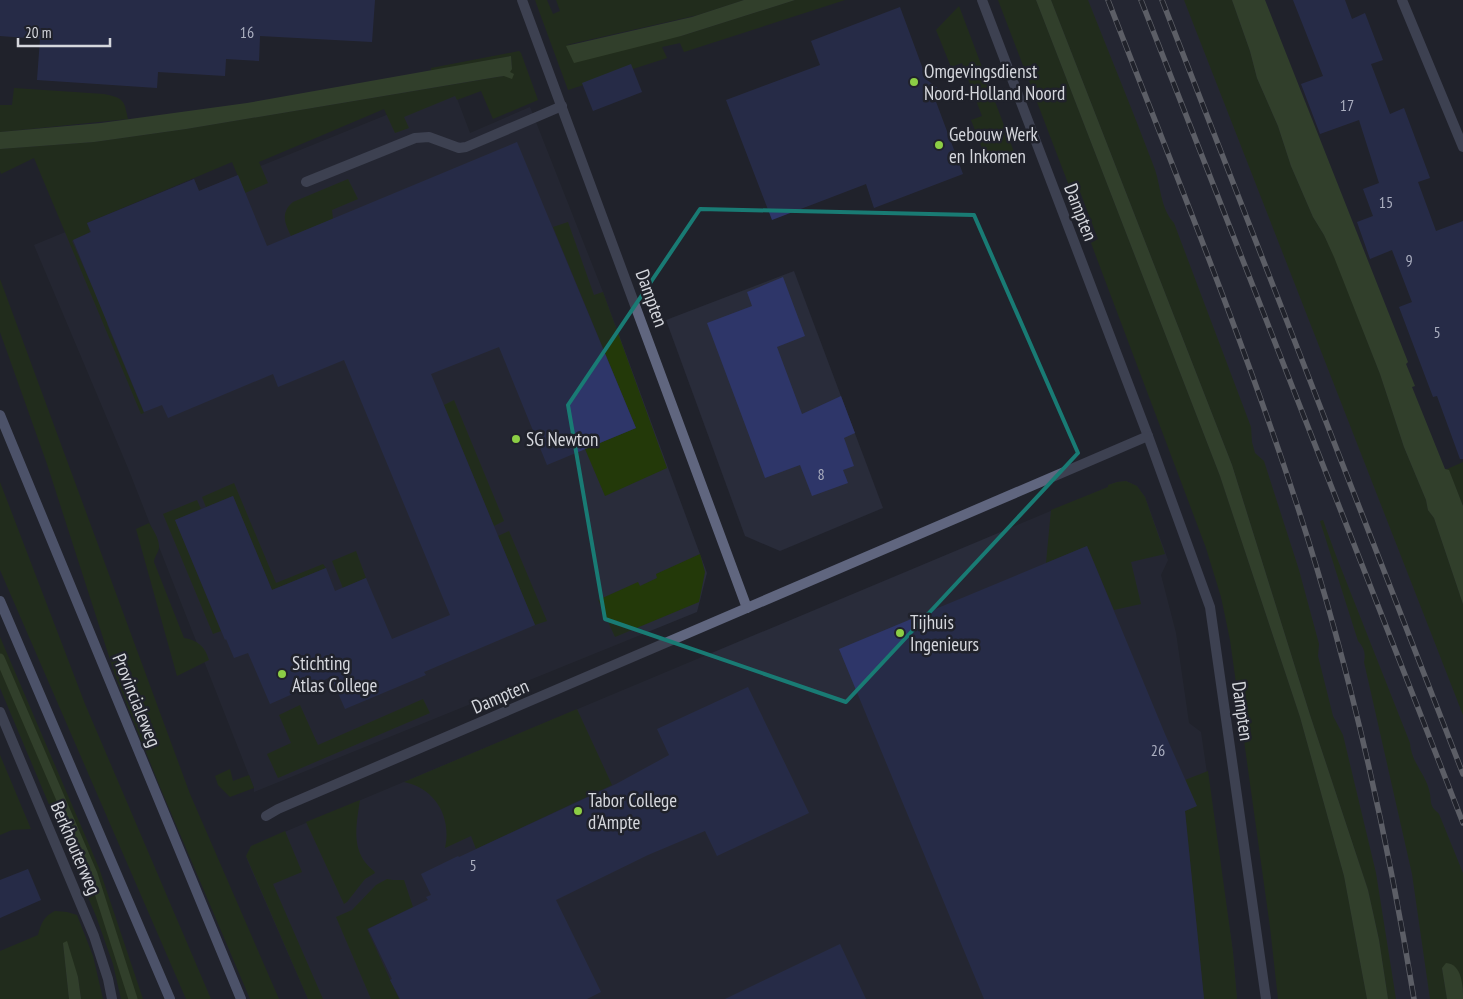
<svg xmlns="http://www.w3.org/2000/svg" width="1463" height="999" font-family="'PT Sans Narrow',sans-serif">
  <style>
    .built { fill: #292c3a }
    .green { fill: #233909 }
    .water { fill: #46632b }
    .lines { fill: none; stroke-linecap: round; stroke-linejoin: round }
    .stream { stroke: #46632b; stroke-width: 9 }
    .building { fill: #2e3669 }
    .lane { stroke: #60667f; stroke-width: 10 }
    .street { stroke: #60667f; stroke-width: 10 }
    .secondary { stroke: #828cb4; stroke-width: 10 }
    .rail-casing { stroke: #a4a6ad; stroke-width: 5.5 }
    .rail { stroke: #20222b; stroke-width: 4; stroke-dasharray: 11; stroke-linecap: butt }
    .marked { fill: none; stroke: #197b74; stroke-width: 4; stroke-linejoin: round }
    .poi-dot { fill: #8cce45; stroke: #20222b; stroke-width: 2 }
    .labels { text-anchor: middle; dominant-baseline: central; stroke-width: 5; stroke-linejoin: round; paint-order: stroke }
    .number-label { font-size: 16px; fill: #abafc0 }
    .poi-label { font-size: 19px; fill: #d5d7dd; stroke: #20222b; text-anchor: start }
    .street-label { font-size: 19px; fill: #d5d7dd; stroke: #20222b }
  </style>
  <rect width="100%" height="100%" fill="#20222b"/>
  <g class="built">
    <polygon points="1051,0 1232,0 1417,477 1463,604 1463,991 1442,968 1447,999 1388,999 1368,890 1099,126"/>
    <polygon points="453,88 470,133 530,107 603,292 707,573 697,612 254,792 254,788 128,468 34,245 194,179 199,191"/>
    <polygon points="794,271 883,508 780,551 745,536 666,320"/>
    <polygon points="1126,481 1137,486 1145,497 1168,560 1161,575 1176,633 1189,723 1201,732 1233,952 1237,999 308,999 248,862 246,856 251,846 1108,487 1108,485 1117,482"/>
  </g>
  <g class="green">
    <polygon points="535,0 547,0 553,14 560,11 556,0 744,0 698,15 566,45 681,36 795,0 845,0 684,52 680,43 662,47 667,58 568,90"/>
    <polygon points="998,0 1036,0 1220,476 1300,717 1344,876 1367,999 1278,999 1270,927 1230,640 1221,597 1206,548 1091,243 1098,239 1079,189 1071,191"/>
    <path d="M 1051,0 L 1088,0 C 1110,56 1133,111 1154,167 C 1161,185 1160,208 1174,223 L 1251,427 L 1252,442 L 1255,453 L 1264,461 L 1299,570 L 1319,644 L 1318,656 L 1333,716 L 1343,735 L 1376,873 L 1396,999 L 1388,999 L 1379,940 L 1368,890 L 1310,715 L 1232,465 Z"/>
    <polygon points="1184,0 1232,0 1250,51 1257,78 1278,126 1291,166 1313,217 1324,235 1334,256 1380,374 1404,447 1426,500 1428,510 1434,518 1463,604 1463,715"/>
    <path d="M 959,6 L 1014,152 C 1008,162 996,164 986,158 L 971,120 L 982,116 L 962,63 L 951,67 L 936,30 Z"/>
    <polygon points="519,51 521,53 538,100 493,119 481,91 457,100 455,96 404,117 409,128 395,133 384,109 259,162 268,183 245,193 232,162 87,223 90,232 72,241 92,286 125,316 107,324 144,413 141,414 34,158 1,174 0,171 0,149 94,142 186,129 504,76 513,74 505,71 512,68 511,56 431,71 431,68"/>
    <path d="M 14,88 L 104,94 C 124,98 124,100 128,119 L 0,132 L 0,105 L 12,105 Z"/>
    <path d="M 348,179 L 358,199 L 332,210 L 333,219 L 291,236 C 285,223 280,213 293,202 Z"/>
    <polygon points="568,222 594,295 603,292 667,468 605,496 585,449 636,428 553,227"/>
    <polygon points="0,279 190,794 279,999 250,999 160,787 115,675 47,464 0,332"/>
    <polygon points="454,400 504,521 494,526 444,405"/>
    <polygon points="1463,462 1463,506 1449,471 1445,470"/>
    <polygon points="1126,481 1137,486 1145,497 1165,554 1131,562 1141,604 1114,610 1087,546 1046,563 1051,510 1108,487 1108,485 1117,482"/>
    <polygon points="0,482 85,704 211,999 186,999 0,570"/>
    <polygon points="234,483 276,583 323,564 326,568 272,590 233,496 206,507 202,497"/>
    <polygon points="197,500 201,509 175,520 221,631 213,634 163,514"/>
    <path d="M 1323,520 L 1335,553 L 1410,743 C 1411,763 1427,775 1430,794 C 1431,799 1430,804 1434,809 C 1435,811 1438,812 1439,814 L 1463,873 L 1463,991 L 1460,978 L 1442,968 L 1447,999 L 1430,999 L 1412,874 L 1364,662 C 1366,654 1364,647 1358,641 L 1320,521 Z"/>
    <path d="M 149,523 C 153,530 159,538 159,547 C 159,552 154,557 154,562 L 184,638 C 198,640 205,647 209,660 L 177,676 L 136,529 Z"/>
    <polygon points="509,531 547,621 535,625 498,536"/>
    <polygon points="356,551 366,578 343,588 332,561"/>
    <polygon points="700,554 705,572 699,602 615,637 598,600 638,582 640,586 657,578 656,574"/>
    <polygon points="0,637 99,868 143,999 121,999 113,964 96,916 0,688"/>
    <polygon points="423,699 430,713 278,778 267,754 291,743 279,715 300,705 318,745"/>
    <path d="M 577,709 L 612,785 L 476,849 L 471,836 L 445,848 C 452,817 435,788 404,782 Z"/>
    <polygon points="0,755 31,829 12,830 0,835"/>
    <polygon points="230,769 233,781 249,775 254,788 230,797 218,785 215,776"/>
    <polygon points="1208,771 1233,952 1237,999 1204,999 1185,811 1196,806 1185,780"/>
    <path d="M 360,800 C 356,826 350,853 374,871 L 375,873 L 365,879 L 347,902 L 344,904 L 306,822 Z"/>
    <polygon points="285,831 302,872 273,884 323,999 308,999 246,856 251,846"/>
    <polygon points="387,879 393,880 404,880 413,907 367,929 399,999 371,999 336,917 352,910 376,885"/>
    <path d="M 55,911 L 67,912 L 77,915 L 93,956 L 103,999 L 81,999 L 78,977 L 63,943 L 69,999 L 0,999 L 0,951 L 38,935 C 41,923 44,916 55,911 Z"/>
  </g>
  <g class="water">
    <polygon points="744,0 795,0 681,36 574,63 566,46 692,17"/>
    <polygon points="1036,0 1051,0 1232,465 1310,715 1368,890 1379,940 1388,999 1367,999 1344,876 1300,717 1220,476"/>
    <polygon points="1232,0 1265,0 1408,362 1406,364 1415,386 1412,387 1445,469 1449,470 1463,506 1463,604 1434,518 1428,510 1426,500 1404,447 1380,374 1334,257 1324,235 1313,217 1291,166 1278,126 1257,78 1250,51"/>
    <polygon points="511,56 512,69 510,72 514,74 512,79 504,76 497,77 186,129 94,142 0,149 0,132 101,123 247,103"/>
    <polygon points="67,941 78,977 81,999 69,999 63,943"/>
    <path d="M 1446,963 C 1462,964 1463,986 1463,999 L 1447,999 L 1442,968 Z"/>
  </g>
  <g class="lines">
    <polyline class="stream" points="0,658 93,874 133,999"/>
  </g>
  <g class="building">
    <polygon points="0,0 375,0 372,42 260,36 259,61 226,59 225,76 158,72 157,88 37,80 40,39 0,36"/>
    <polygon points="1293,0 1345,0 1352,19 1365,13 1383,60 1371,64 1390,114 1404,108 1430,178 1418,182 1436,231 1463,221 1463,459 1460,459 1437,396 1433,397 1399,307 1412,302 1392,250 1370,259 1357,222 1373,216 1363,189 1379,183 1359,120 1320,134 1301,84 1323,76"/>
    <polygon points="900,7 927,80 939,89 935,99 963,174 874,208 866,184 772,220 726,100 820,65 811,41"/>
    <polygon points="631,64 642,92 593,111 582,83"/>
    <polygon points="517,142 636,428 547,465 499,347 431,374 535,625 424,672 426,675 345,709 331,677 270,704 248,653 234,658 226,639 225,640 175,520 233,496 272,590 326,568 335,591 366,578 392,639 450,615 344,360 278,387 273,374 168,418 162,405 144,412 73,240 91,232 87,223 194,179 199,191 238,175 267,246"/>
    <polygon points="783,277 805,336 777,347 802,414 841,396 855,433 844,438 854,466 843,470 848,483 812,496 800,465 765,478 707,323 752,306 747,292"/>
    <polygon points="1087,546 1165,734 1197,806 1185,811 1204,999 984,999 839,649"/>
    <polygon points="748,687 809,813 717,856 705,831 648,855 556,900 601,992 587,999 400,999 390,980 392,979 368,929 428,900 426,897 431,895 421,874 458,856 459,857 616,784 669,755 657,729"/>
    <polygon points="28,869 41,900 0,918 0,880"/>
    <polygon points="840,944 866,999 725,999"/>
  </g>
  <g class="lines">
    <polyline class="lane" points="306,182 415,138 429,137 459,148 466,147 562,106"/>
    <g class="street">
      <polyline points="522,0 747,608"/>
      <polyline points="982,0 1148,436 1210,607 1266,999"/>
      <polyline points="1402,0 1463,147"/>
      <polyline points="0,712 94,936 108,979 112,999"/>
      <polyline points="266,816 278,809 1148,436"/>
    </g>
    <g class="secondary">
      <polyline points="0,415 241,999"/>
      <polyline points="0,601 170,999"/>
    </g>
    <g class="rail-casing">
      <g id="rail">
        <path d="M 1108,0 C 1173,168 1242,336 1298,508 C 1350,668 1387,833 1414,999"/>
        <polyline points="1141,0 1463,823"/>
        <polyline points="1162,0 1463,774"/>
      </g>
    </g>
    <use href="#rail" class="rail"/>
  </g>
  <path d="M0 0H1463V999H0ZM 700,209 L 974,215 L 1078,453 L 846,702 L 605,619 L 568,405 Z" fill="#20222b" fill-opacity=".55" fill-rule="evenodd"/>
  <path class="marked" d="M 700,209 L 974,215 L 1078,453 L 846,702 L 605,619 L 568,405 Z"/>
  <g class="poi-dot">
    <circle cx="914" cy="82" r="5"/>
    <circle cx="939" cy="145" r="5"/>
    <circle cx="516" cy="439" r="5"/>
    <circle cx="900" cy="633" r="5"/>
    <circle cx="282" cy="674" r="5"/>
    <circle cx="578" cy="811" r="5"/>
  </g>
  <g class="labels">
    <g class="number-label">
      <text x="247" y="32">16</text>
      <text x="1347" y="105">17</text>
      <text x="1386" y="202">15</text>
      <text x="1409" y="260">9</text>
      <text x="1437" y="332">5</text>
      <text x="821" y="474">8</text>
      <text x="1158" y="750">26</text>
      <text x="473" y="865">5</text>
    </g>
    <g class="poi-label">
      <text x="924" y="71">Omgevingsdienst<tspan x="924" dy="22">Noord-Holland Noord</tspan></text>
      <text x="949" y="134">Gebouw Werk<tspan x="949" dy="22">en Inkomen</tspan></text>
      <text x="526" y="439">SG Newton</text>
      <text x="910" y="622">Tijhuis<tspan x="910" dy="22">Ingenieurs</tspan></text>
      <text x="292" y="663">Stichting<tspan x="292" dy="22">Atlas College</tspan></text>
      <text x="588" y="800">Tabor College<tspan x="588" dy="22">d'Ampte</tspan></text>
    </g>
    <g class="street-label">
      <text transform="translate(1081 212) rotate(69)">Dampten</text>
      <text transform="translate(652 298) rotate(70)">Dampten</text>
      <text transform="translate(500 696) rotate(-23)">Dampten</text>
      <text transform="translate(137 700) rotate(68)">Provincialeweg</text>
      <text transform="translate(1243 711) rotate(82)">Dampten</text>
      <text transform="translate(76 848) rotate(67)">Berkhouterweg</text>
    </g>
  </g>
  <path d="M18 38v8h92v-8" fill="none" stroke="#d5d7dd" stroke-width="2.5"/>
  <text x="25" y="38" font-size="15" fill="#d5d7dd" stroke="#20222b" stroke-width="4" paint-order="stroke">20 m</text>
</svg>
